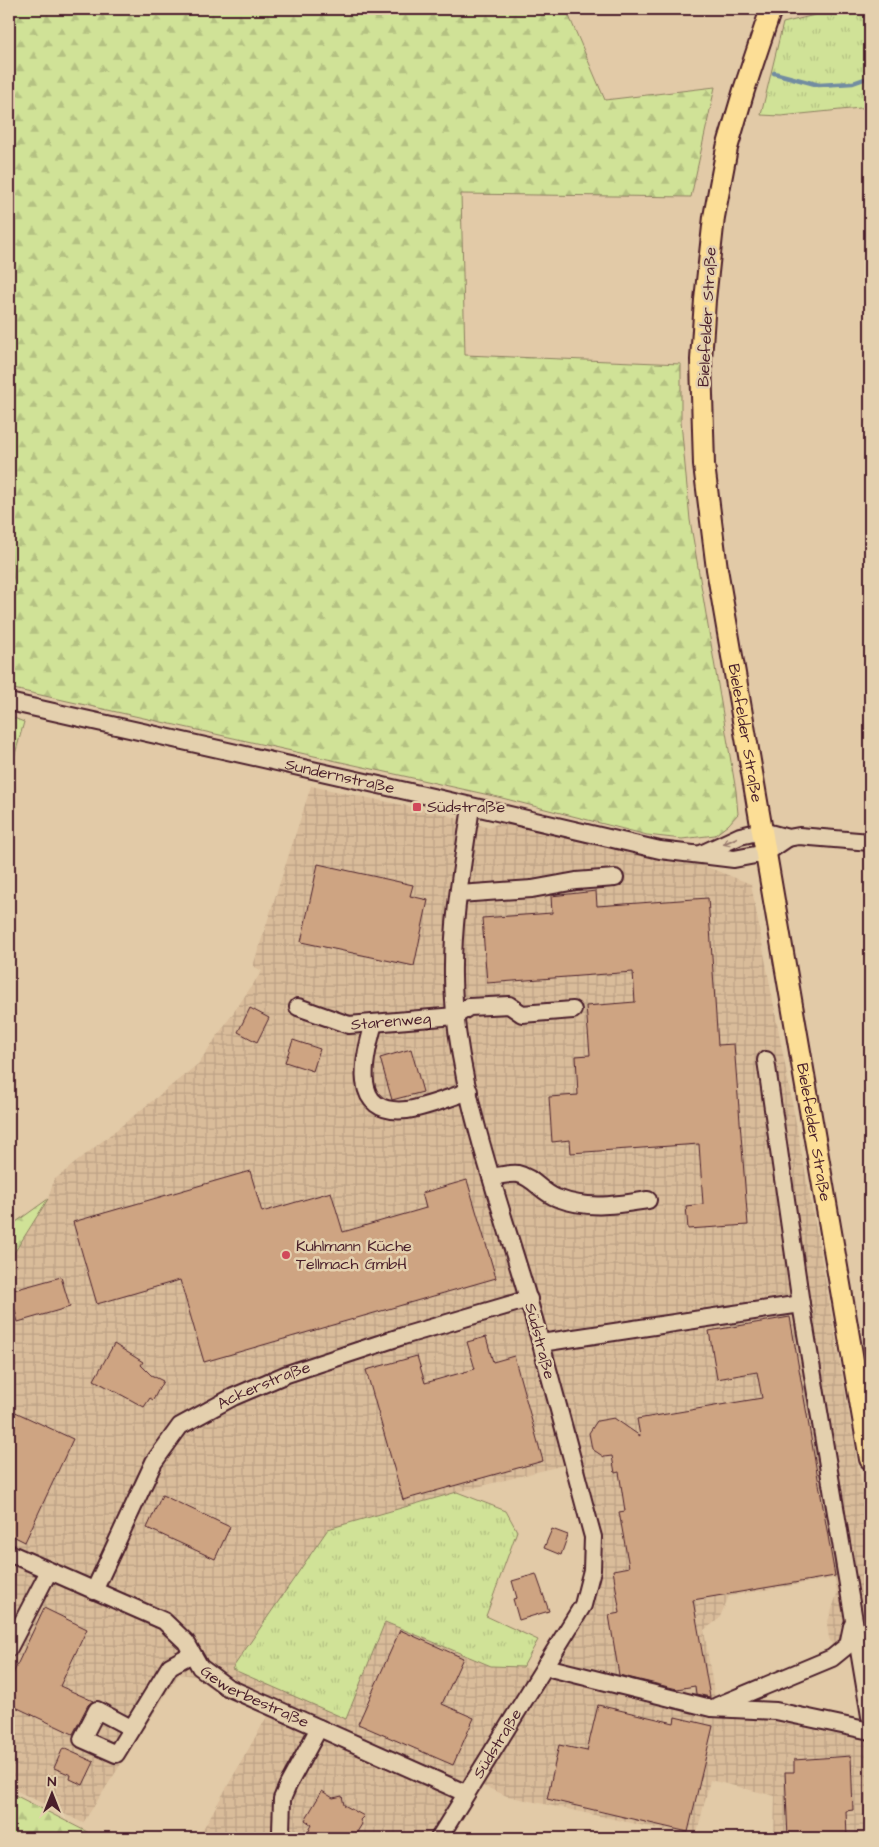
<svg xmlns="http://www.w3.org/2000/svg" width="879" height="1847" font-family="'Architects Daughter',sans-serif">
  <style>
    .industrial { fill: url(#industrial-grid); fill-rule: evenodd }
    .grass { fill: url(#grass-tufts); stroke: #8d8061 }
    .forest { fill: url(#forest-firs); stroke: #8d8061 }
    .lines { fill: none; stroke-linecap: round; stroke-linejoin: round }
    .stream { stroke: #728ca1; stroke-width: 4.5 }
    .building { fill: #cea482; stroke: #4a1f2b }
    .minor-casing { stroke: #4a1f2b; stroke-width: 20 }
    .major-casing { stroke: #4a1f2b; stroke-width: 24 }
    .minor { stroke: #e4d0ae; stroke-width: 16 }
    .major { stroke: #fcde96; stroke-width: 20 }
    .oneway { stroke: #97786c }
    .poi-dot { fill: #d1495b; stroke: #e4d0ae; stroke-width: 2 }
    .labels { text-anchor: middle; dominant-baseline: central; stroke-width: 5; stroke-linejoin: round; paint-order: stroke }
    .street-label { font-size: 16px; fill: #4a1f2b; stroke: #e4d0ae }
    .poi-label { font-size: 16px; fill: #4a1f2b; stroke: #e4d0ae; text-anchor: start }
  </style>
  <defs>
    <pattern id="industrial-grid" width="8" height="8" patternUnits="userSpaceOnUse" patternTransform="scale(1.25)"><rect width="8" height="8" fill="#d9bc9a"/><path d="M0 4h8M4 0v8" fill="none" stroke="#bca185"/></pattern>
    <pattern id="grass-tufts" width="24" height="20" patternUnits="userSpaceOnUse" patternTransform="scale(1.25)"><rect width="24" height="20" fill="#d0e297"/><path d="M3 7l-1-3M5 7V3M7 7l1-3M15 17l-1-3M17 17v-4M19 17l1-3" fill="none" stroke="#b4c182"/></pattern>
    <pattern id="forest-firs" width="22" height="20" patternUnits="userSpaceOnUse" patternTransform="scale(1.25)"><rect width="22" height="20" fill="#d0e297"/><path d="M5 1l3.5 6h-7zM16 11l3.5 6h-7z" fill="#b4c182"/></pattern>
  </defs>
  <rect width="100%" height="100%" fill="#e2caa7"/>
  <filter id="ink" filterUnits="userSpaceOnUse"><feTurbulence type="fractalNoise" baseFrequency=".02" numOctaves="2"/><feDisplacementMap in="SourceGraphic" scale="10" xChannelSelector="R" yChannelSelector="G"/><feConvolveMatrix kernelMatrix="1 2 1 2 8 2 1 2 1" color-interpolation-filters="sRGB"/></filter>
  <g filter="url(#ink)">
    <path class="industrial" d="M 311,786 L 436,812 L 489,828 L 498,823 L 702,865 L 751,884 L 821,1256 L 870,1533 L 870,1838 L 774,1838 L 775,1796 L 710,1780 L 696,1837 L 507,1796 L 483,1786 L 449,1838 L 198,1838 L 269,1713 L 212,1689 L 195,1676 L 179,1674 L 83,1823 L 9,1787 L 9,1261 L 48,1199 L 54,1180 L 198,1064 L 262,971 L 253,966 ZM 580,1461 L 601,1549 L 600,1575 L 591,1600 L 567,1651 L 552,1676 L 523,1667 L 491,1666 L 385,1622 L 328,1529 L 457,1492 ZM 835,1578 L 837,1594 L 827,1624 L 829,1638 L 833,1647 L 853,1657 L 863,1714 L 857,1723 L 715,1699 L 704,1630 L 719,1619 L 729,1596 Z"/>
    <g class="grass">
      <polygon points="838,9 870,9 870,107 781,116 761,115 783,23"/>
      <polygon points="9,716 24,722 12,765 13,808 9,807"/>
      <polygon points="457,1492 506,1511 517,1531 486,1616 538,1640 523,1667 491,1666 385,1622 346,1719 232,1669 328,1529"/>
    </g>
    <g class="forest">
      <polygon points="9,9 566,9 605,100 715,87 691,197 461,194 465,355 681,364 681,422 690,520 736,791 738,814 728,825 715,835 682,839 647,835 498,797 9,688 9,595 13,578 9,520"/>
      <polygon points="48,1199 9,1261 9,1227"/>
      <polygon points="9,1792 99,1838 14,1838 9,1835"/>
    </g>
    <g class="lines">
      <polyline class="stream" points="774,73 819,85 853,83 870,77"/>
    </g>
    <g class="building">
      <polygon points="318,864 413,885 410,896 428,900 414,966 301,942"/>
      <polygon points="596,891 597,906 708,898 718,1045 734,1044 748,1225 688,1229 686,1206 703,1204 699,1144 571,1153 570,1140 552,1142 549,1097 578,1095 576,1056 590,1055 586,1006 635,1002 633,972 487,983 482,918 552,913 551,896"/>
      <polygon points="250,1008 269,1018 257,1042 238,1032"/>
      <polygon points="293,1040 320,1049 313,1071 285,1062"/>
      <polygon points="411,1049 423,1092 392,1100 380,1058"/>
      <polygon points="250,1171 262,1212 331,1192 343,1232 426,1208 422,1193 467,1180 496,1278 204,1362 180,1280 97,1304 73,1222"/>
      <polygon points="61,1277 70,1307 18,1322 10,1291"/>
      <polygon points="790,1317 835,1576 693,1600 710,1697 696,1694 695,1686 677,1689 619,1675 609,1615 620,1613 613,1570 629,1567 619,1512 625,1511 619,1472 615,1473 612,1456 604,1457 592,1449 589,1433 597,1421 614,1418 640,1436 637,1419 762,1398 757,1372 717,1379 709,1331"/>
      <polygon points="486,1337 493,1362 514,1356 543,1461 403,1500 366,1370 417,1356 425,1383 475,1369 467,1342"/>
      <polygon points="114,1344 143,1362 141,1365 151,1375 163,1381 153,1400 150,1398 144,1407 94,1380"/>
      <polygon points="9,1409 73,1439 25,1542 9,1534"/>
      <polygon points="162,1495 230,1527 215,1559 147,1528"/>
      <polygon points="552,1529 568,1535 561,1555 544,1548"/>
      <polygon points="536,1574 549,1611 519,1620 513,1599 517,1598 512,1581"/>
      <polygon points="44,1608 87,1629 60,1686 93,1701 88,1705 73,1734 9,1704 9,1682"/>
      <polygon points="400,1630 463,1658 442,1704 474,1718 453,1765 358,1724"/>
      <polygon points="598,1705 674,1723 675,1717 713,1726 688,1832 547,1799 559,1745 587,1751"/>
      <polygon points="63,1748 94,1762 83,1785 70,1779 71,1775 54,1768"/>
      <polygon points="851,1756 853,1810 846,1811 847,1838 788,1838 785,1772 794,1772 794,1760"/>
      <polygon points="322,1791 333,1798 342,1796 344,1805 364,1816 360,1820 362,1824 354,1837 305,1838 312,1825 305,1820"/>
    </g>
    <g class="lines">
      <g class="minor-casing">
        <g id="minor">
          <path id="s1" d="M 9,702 L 437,798 L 660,850 L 734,859 L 766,853 L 788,838"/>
          <polyline points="701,854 740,836 762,831 788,838 799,836 870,842"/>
          <polyline points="459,894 532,889 576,881 615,878"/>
          <path id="s2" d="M 298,1007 L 349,1025 L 455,1016 L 469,1007 L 509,1005 L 522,1014 L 573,1010"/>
          <path d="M 374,1023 C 364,1058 349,1116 407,1110 C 423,1108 452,1097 469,1091"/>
          <path d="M 491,1177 C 499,1176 510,1173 518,1174 C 533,1177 542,1193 557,1198 C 589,1210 615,1205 648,1200"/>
          <polyline points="801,1304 870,1716"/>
          <polyline points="541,1343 801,1304 766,1060"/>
          <path id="s3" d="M 9,1553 L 164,1621 L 186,1642 L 200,1667 L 227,1687 L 465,1793"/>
          <path id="s4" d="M 94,1591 L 154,1462 L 180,1426 L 233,1397 L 287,1374 L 403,1336 L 529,1299"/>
          <polyline points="9,1648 49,1571"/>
          <polyline points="546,1664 554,1669 711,1708 776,1711 870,1731"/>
          <polyline points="717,1706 832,1658 848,1645 852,1626"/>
          <polyline points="131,1728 97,1710 82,1739 116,1754 170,1666 192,1654"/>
          <polyline points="281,1831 282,1799 288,1785 319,1728"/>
          <path id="s5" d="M 439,1838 L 583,1605 L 592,1570 L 593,1537 C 570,1453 549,1368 524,1285 C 495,1188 454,1077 453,976 C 452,920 463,862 471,807"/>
        </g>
      </g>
      <g class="major-casing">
        <g id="major">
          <path id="s6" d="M 771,9 L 744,90 L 727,148 L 714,217 L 705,300 L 701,360 L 704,465 L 717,569 L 870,1459"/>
        </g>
      </g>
      <use href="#minor" class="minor"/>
      <use href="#major" class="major"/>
    </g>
    <defs><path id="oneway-shaft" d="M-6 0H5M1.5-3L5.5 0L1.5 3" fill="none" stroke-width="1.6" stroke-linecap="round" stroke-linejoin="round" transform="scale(1.25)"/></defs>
    <use class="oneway" href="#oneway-shaft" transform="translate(730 841) rotate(155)"/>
  </g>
  <g class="poi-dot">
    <rect x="412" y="802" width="10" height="10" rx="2.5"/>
    <circle cx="286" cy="1255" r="5"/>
  </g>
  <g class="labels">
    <g class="street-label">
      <text transform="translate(707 317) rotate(-87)">Bielefelder Straße</text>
      <text stroke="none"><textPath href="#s6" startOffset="736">Bielefelder Straße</textPath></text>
      <text stroke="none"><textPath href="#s1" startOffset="339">Sundernstraße</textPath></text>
      <text stroke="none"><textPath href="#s2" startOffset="96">Starenweg</textPath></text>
      <text stroke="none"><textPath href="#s6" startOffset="1141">Bielefelder Straße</textPath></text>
      <text transform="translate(540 1341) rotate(75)">Südstraße</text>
      <text stroke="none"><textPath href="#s4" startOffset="280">Ackerstraße</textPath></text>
      <text stroke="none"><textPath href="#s3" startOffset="291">Gewerbestraße</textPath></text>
      <text stroke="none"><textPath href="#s5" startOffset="111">Südstraße</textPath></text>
    </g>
    <g class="poi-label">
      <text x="427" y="807">Südstraße</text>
      <text x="296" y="1246">Kuhlmann Küche<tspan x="296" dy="18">Tellmach GmbH</tspan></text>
    </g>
  </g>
  <rect width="879" height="1847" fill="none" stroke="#e4d0ae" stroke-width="30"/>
  <rect x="15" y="15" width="849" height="1817" fill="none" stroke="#4a1f2b" stroke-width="2" filter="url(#ink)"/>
  <g transform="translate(52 1794)" stroke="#e4d0ae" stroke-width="4" paint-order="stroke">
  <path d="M0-4L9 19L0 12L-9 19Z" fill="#4a1f2b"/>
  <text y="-8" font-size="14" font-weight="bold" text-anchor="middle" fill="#4a1f2b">N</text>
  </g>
</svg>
